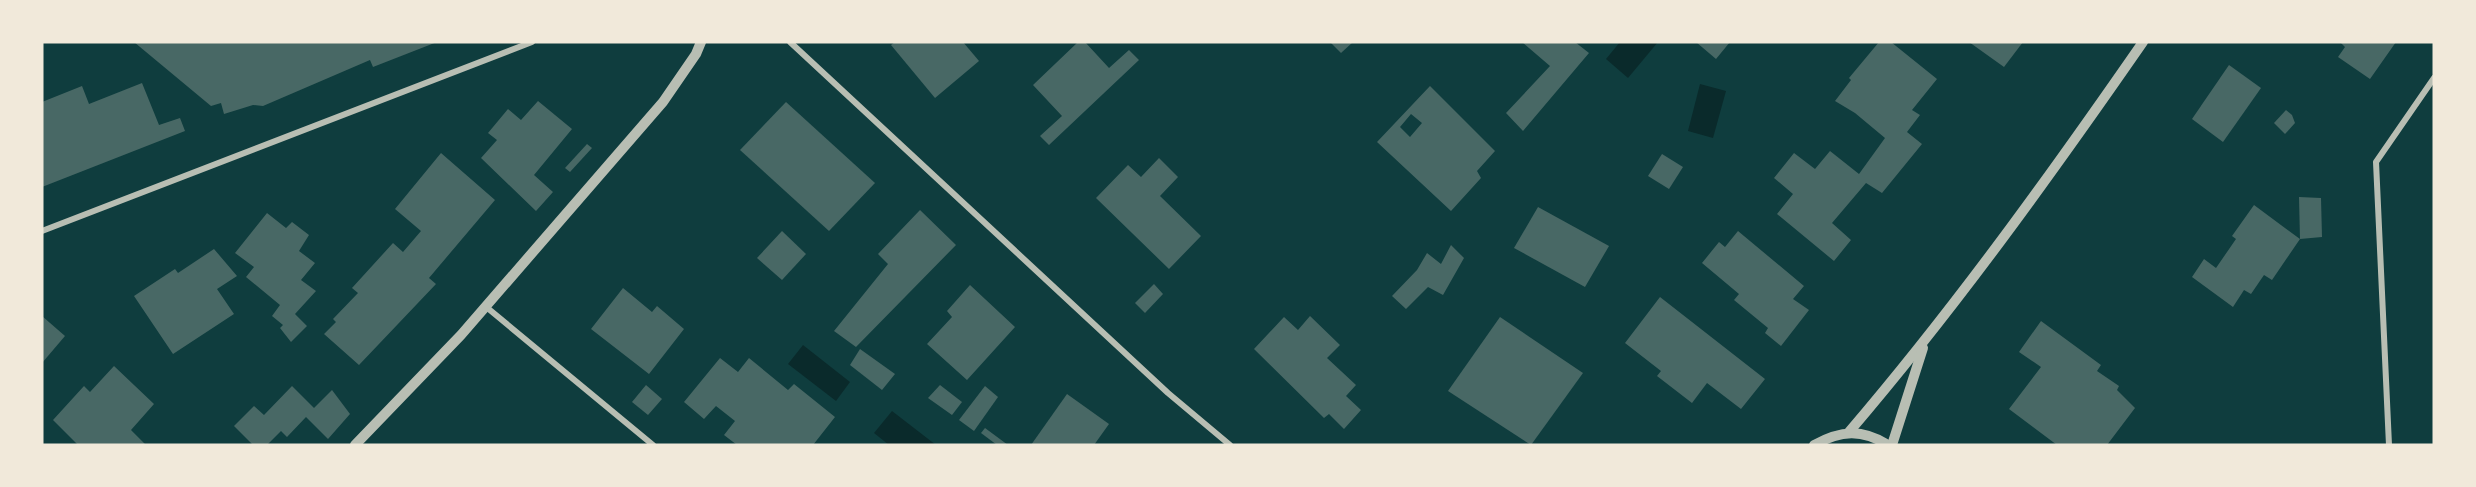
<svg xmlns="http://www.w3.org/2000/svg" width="2476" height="487" font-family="'Space Grotesk',sans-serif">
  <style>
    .water { fill: #0a2a2b }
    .building { fill: #486865; fill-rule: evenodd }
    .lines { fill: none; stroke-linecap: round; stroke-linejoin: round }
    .minor { stroke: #b8beb3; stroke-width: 6 }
    .tertiary { stroke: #b8beb3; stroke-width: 10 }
  </style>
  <rect width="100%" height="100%" fill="#0f3d3e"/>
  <g class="water">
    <polygon points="1620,42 1658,42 1628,78 1606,59"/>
    <polygon points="1700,84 1726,91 1713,138 1688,131"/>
    <polygon points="803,345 850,382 836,401 788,364"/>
    <polygon points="892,411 936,445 889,445 874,433"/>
  </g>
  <g class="building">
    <polygon points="134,42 437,42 373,67 370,60 263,106 253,105 224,114 221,103 211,106"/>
    <polygon points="895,42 963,42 979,61 935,98 891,45"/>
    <polygon points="1078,42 1085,42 1109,68 1129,50 1139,60 1049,145 1040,136 1062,116 1033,85"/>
    <polygon points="1330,42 1353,42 1341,53"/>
    <polygon points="1522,42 1575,42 1589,53 1523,131 1506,113 1550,66"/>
    <polygon points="1696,42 1730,42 1716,59"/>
    <polygon points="1879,42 1891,42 1937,79 1912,110 1920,115 1907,132 1922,144 1882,193 1866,183 1832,223 1851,240 1834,261 1777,214 1793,194 1774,178 1794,153 1815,169 1830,151 1859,174 1885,138 1855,113 1835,101 1851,80 1849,78"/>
    <polygon points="1969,42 2023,42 2004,67"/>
    <polygon points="2340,42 2396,42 2370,79 2338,57 2345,47"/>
    <polygon points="2229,65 2261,88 2223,142 2192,119"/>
    <polygon points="142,83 159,125 180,118 185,131 42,187 42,102 82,86 89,104"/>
    <path d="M 1430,86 L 1495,151 L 1477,171 L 1481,178 L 1451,211 L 1377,142 ZM 1411,114 L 1422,123 L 1410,137 L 1400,127 Z"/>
    <polygon points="538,101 572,129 534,175 553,192 536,211 481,158 497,140 488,133 508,109 521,120"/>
    <polygon points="786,102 875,183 829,231 740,150"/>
    <polygon points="2286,110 2292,115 2295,123 2285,134 2274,123"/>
    <polygon points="587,144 592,148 570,172 565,168"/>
    <polygon points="441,153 495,200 429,278 436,284 359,365 324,334 336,322 333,319 358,293 352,288 393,243 403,252 421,231 395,209"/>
    <polygon points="1662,154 1683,167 1669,189 1648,176"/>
    <polygon points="1159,158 1178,177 1160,196 1201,236 1169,269 1096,198 1128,165 1141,177"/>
    <polygon points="2299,197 2321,198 2322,237 2300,239"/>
    <polygon points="2254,205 2300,239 2272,280 2264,275 2251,294 2244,290 2233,307 2192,277 2204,259 2216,268 2236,239 2232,236"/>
    <polygon points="1538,207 1609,246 1585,287 1514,248"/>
    <polygon points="920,210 956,245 856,347 834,331 888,264 878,254"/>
    <polygon points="267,213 286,228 292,222 309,235 299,251 315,263 301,280 316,291 295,314 307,326 291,342 280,328 283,325 272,316 280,305 246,277 254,267 235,253"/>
    <polygon points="782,231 806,254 782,280 757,258"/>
    <polygon points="1738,231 1804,286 1793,299 1809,310 1781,346 1765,333 1768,328 1734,300 1739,294 1702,263 1719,242 1725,247"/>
    <polygon points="1451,245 1464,258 1443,295 1428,287 1406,309 1392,296 1417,270 1427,253 1441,264"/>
    <polygon points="214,249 237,276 217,289 234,314 173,354 134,296 175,269 178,273"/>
    <polygon points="1154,284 1163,294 1145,313 1135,303"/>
    <polygon points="970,285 1015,327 967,380 927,344 952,317 947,311"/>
    <polygon points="623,288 652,312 657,306 684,329 649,374 591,329"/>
    <polygon points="1660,297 1765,379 1741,409 1707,383 1692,403 1657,376 1661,371 1625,343"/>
    <polygon points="42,316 65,336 42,363"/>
    <polygon points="1310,316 1340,345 1327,358 1356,385 1346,396 1361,410 1344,429 1329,414 1324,418 1254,349 1284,317 1298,330"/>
    <polygon points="1500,317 1583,373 1531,445 1448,391"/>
    <polygon points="2041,321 2101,365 2097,371 2119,386 2117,390 2135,408 2107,445 2057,445 2009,409 2041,367 2019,352"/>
    <polygon points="860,349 895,374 882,390 850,365"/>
    <polygon points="720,358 738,372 749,358 788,390 794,384 835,417 813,445 737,445 724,435 735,421 716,406 704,419 684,402"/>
    <polygon points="114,366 154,404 131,430 146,445 78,445 53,420 84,386 90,392"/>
    <polygon points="646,385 662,399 648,415 632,402"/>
    <polygon points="940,385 962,402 952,415 928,398"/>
    <polygon points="292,386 314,408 332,390 350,414 328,439 306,417 287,437 281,431 267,445 253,445 234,426 254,406 264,415"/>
    <polygon points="985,386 998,397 974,431 959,420"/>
    <polygon points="1067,394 1109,424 1094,445 1031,445"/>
    <polygon points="985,428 1008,445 997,445 981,433"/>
  </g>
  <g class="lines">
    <g class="minor">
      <polyline points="790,42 1168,393 1230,445"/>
      <polyline points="42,231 532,42"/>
      <polyline points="485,306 653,445"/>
      <polyline points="2389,445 2376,162 2434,78"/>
    </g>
    <g class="tertiary">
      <path d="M 1849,432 C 1955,308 2050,176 2143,42"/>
      <polyline points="355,445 461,335 663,102 696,54 701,42"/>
      <path d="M 1814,445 C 1841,430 1862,429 1888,445"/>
      <polyline points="1892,445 1923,348"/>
    </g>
  </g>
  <rect width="2476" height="487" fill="none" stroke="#f1e9da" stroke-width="87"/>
</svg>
